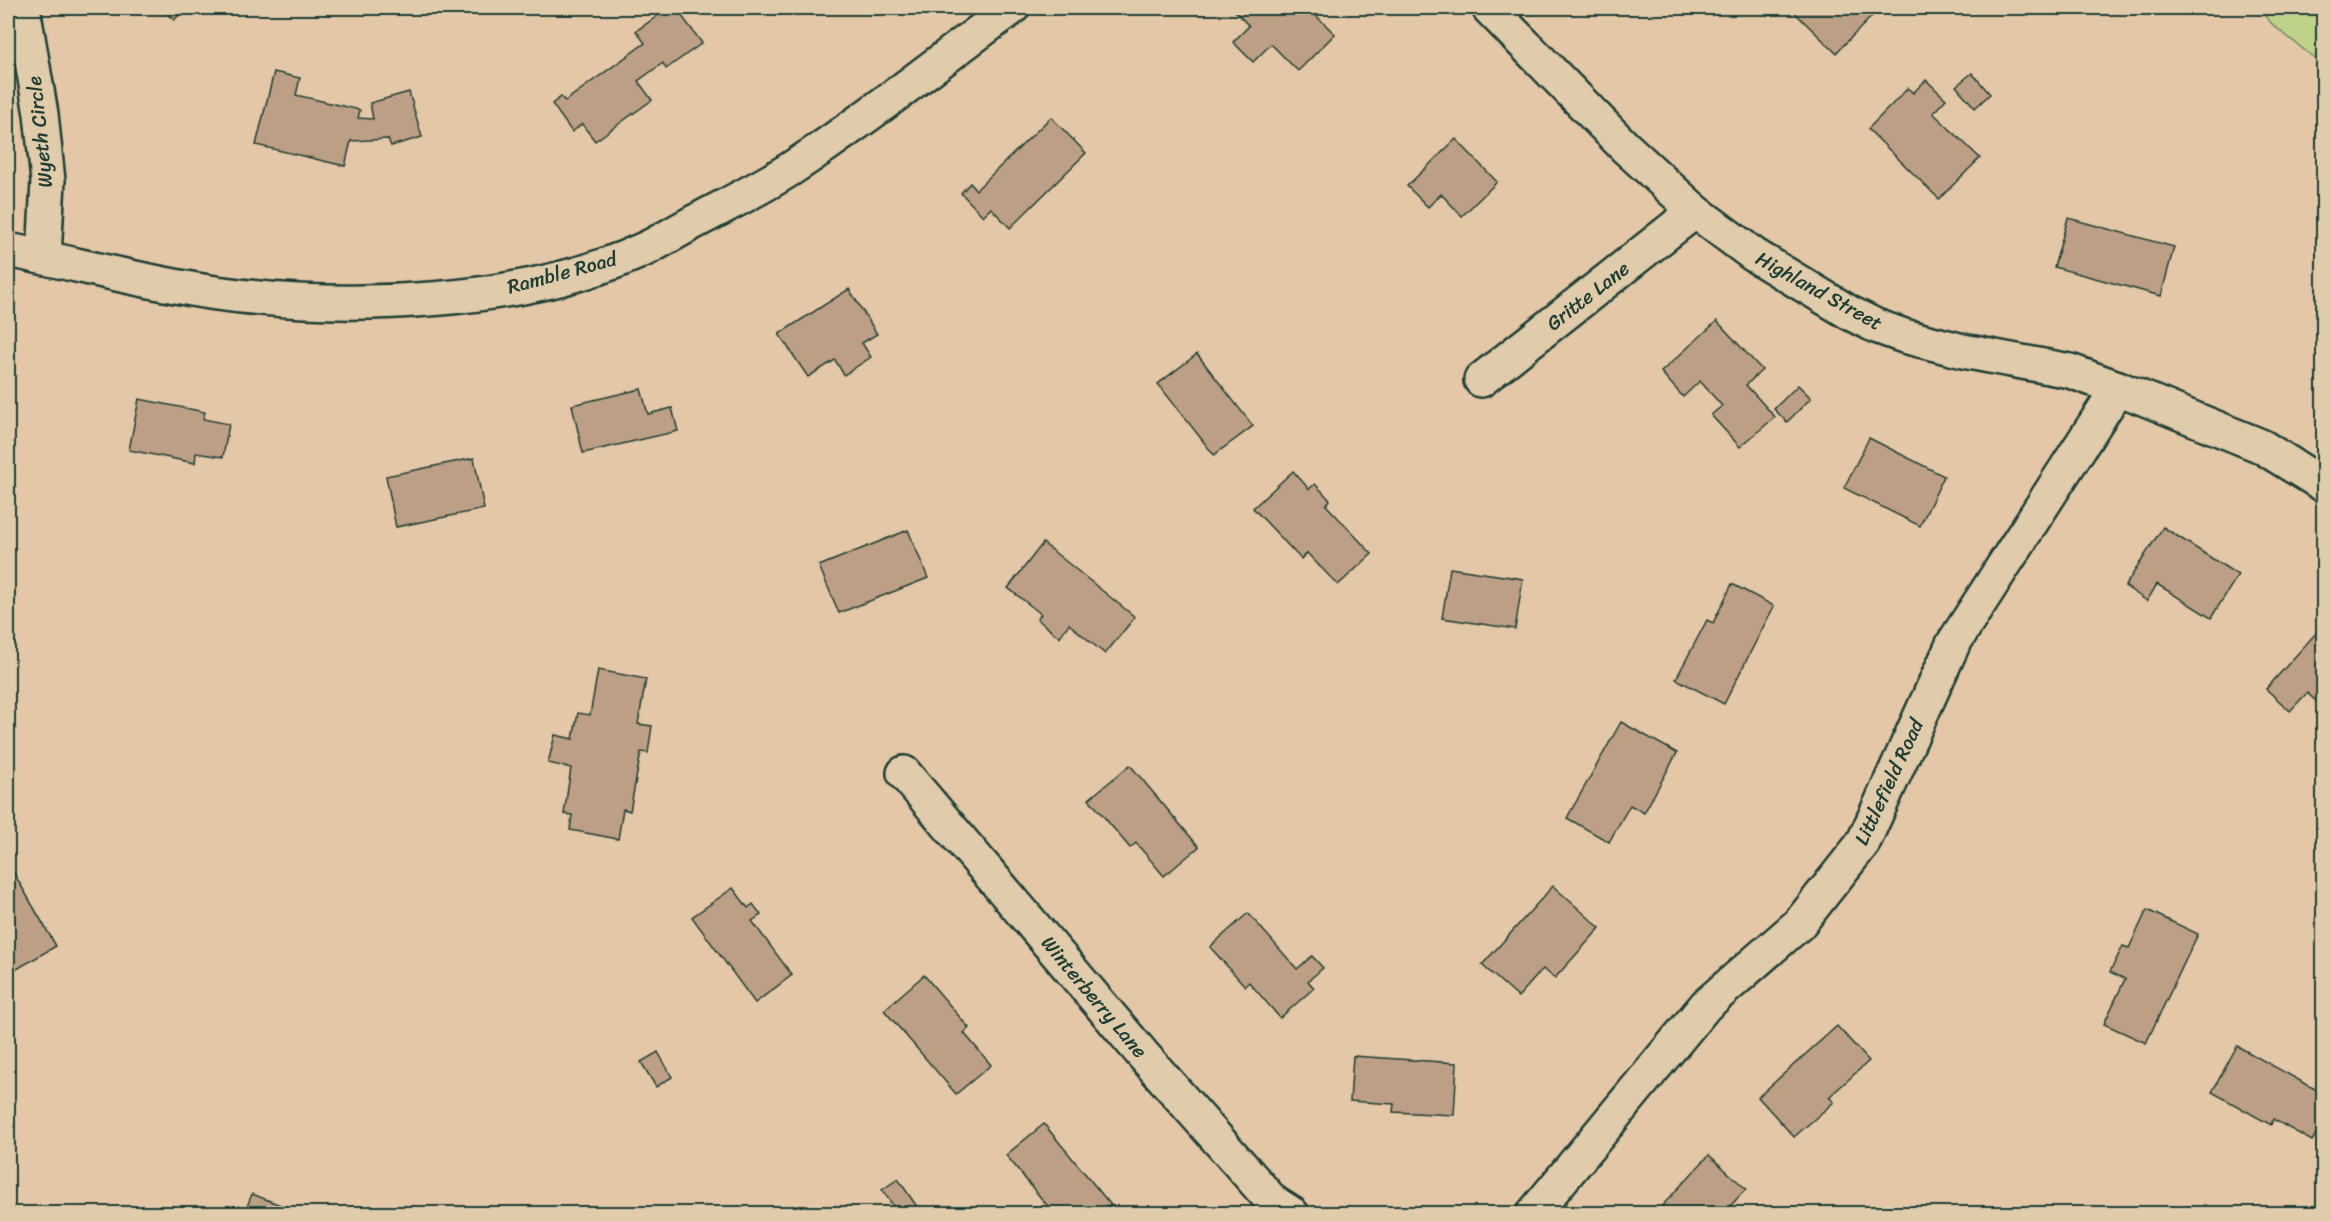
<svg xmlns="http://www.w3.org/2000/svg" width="2331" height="1221" font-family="Sriracha,sans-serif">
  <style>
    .green { fill: #bed389; stroke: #6e885e; stroke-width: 1.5 }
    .building { fill: #bc9f85; stroke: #1f3d34; stroke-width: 1.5 }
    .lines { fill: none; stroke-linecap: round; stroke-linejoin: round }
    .street-casing { stroke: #1f3d34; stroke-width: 38 }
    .secondary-casing { stroke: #1f3d34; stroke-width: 38 }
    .street { stroke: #e0cbaa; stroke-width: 33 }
    .secondary { stroke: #e0cbaa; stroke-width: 33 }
    .labels { text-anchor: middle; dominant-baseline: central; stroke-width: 4.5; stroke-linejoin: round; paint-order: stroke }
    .street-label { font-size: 20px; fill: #1f3d34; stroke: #e0cbaa }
  </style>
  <rect width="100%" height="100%" fill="#e4c7a6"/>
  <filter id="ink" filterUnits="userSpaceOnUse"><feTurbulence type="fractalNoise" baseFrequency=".0167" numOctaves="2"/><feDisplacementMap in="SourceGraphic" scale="12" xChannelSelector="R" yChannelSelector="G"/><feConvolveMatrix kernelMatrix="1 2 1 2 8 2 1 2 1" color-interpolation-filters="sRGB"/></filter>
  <g filter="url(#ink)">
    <polygon class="green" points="2258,8 2323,8 2323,65 2273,25"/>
    <g class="building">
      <polygon points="160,8 186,8 174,20"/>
      <polygon points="669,8 676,8 702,43 666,69 663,63 638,81 652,100 595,141 582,124 572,132 552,104 561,97 565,101 645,43 636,31"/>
      <polygon points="780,8 794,8 785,14"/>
      <polygon points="1237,8 1308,8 1335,34 1298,71 1271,44 1253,62 1233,42 1249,26 1234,10"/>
      <polygon points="1790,8 1880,8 1836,53"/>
      <polygon points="274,72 300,78 296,95 360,110 358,118 373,119 370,103 409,92 422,137 391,146 388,139 351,141 345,166 256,145"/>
      <polygon points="1972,73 1990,94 1975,108 1956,86"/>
      <polygon points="1926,80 1946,99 1933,113 1980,158 1939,199 1868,129 1908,88 1913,93"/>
      <polygon points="1051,117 1086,153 1010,228 991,208 983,216 961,193 970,183 976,190"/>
      <polygon points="1456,139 1497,182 1462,216 1441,194 1428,207 1407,186"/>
      <polygon points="2068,218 2174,247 2161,296 2054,267"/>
      <polygon points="849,289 877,334 862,343 871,357 844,375 835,360 808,377 779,334"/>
      <polygon points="1717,321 1762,370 1746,385 1775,417 1740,447 1711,415 1722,406 1700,381 1683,397 1661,372"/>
      <polygon points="1197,354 1253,426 1214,455 1158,384"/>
      <polygon points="1798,385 1811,398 1787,422 1774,409"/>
      <polygon points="641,389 648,414 672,408 678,431 583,453 572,405"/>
      <polygon points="139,399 205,412 203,419 229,424 223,457 196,453 195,463 129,450"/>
      <polygon points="1869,438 1944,476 1920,526 1844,488"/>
      <polygon points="474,458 484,509 396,527 386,476"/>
      <polygon points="1293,471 1309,489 1315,484 1330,500 1326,505 1372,554 1338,585 1307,553 1301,559 1253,508"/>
      <polygon points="2163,527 2238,575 2211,618 2157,584 2147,601 2125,586"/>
      <polygon points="908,530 928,578 839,613 819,566"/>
      <polygon points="1043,543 1135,617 1105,654 1069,624 1059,637 1037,619 1041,614 1008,588"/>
      <polygon points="1450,568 1523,579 1515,629 1442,618"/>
      <polygon points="1732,584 1774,606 1724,704 1676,679 1707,620 1713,623"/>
      <polygon points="2317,632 2324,638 2324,708 2307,693 2290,711 2266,689"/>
      <polygon points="598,670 646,679 638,724 652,726 648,753 641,752 630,811 623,809 618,839 570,830 572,815 564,814 571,768 548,763 555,735 573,739 578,713 590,715"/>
      <polygon points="1621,722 1677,753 1644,813 1630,805 1609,842 1567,818"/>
      <polygon points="1130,765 1199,847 1164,876 1136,843 1130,848 1089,799"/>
      <polygon points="8,863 56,946 12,972 8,965"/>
      <polygon points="1553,886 1600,928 1555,978 1543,969 1518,997 1482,965"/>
      <polygon points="733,888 748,908 753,904 761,915 752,921 792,975 755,1003 692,917"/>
      <polygon points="2147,910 2198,934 2146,1043 2104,1024 2125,979 2110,972 2123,946 2129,948"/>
      <polygon points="1248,913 1297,969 1312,956 1323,968 1308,981 1314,988 1280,1018 1249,982 1245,986 1210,947"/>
      <polygon points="924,975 969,1028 964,1033 991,1065 956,1094 884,1010"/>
      <polygon points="1837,1026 1869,1061 1829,1097 1834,1102 1794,1137 1758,1097"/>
      <polygon points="2237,1046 2324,1094 2324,1121 2312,1141 2273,1119 2271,1125 2212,1092"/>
      <polygon points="658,1052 672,1077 656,1087 641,1062"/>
      <polygon points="1353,1056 1457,1063 1454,1115 1393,1112 1394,1104 1350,1101"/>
      <polygon points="1044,1124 1115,1210 1111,1214 1054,1214 1006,1155"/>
      <polygon points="1709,1155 1746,1189 1723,1214 1665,1214 1660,1208"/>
      <polygon points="898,1179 920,1211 917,1214 899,1214 882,1190"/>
      <polygon points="252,1194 304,1214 244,1214"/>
    </g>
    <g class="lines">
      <g class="street-casing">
        <g id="street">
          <polyline points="23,8 41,114 48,181 44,257"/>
          <path d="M 8,250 C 77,264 146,283 216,293 C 347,311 527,305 647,248 C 665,239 682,228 700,219 C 732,202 765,186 795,166 C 870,117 940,60 1012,8"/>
          <polyline points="1481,380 1695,211"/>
          <polyline points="904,773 1144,1056 1273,1202 1292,1214"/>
          <polyline points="1533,1214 1706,1005 1799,924 1863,843 1953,644 2118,388"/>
        </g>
      </g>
      <g class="secondary-casing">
        <polyline id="secondary" points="1489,8 1625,147 1695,211 1754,255 1850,313 1876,326 1904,336 1963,351 2070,371 2118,388 2261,446 2324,485"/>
      </g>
      <use href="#street" class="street"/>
      <use href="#secondary" class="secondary"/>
    </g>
  </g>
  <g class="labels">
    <g class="street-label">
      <text transform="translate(40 132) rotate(-96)">Wyeth Circle</text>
      <text transform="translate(562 273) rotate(-15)">Ramble Road</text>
      <text transform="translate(1819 291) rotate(29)">Highland Street</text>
      <text transform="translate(1588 296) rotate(-38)">Gritte Lane</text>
      <text transform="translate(1889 782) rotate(-65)">Littlefield Road</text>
      <text transform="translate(1094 997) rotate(50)">Winterberry Lane</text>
    </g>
  </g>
  <rect width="2331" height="1221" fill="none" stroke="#e0cbaa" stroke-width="30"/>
  <rect x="15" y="15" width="2301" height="1191" fill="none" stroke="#1f3d34" stroke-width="2" filter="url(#ink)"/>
</svg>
